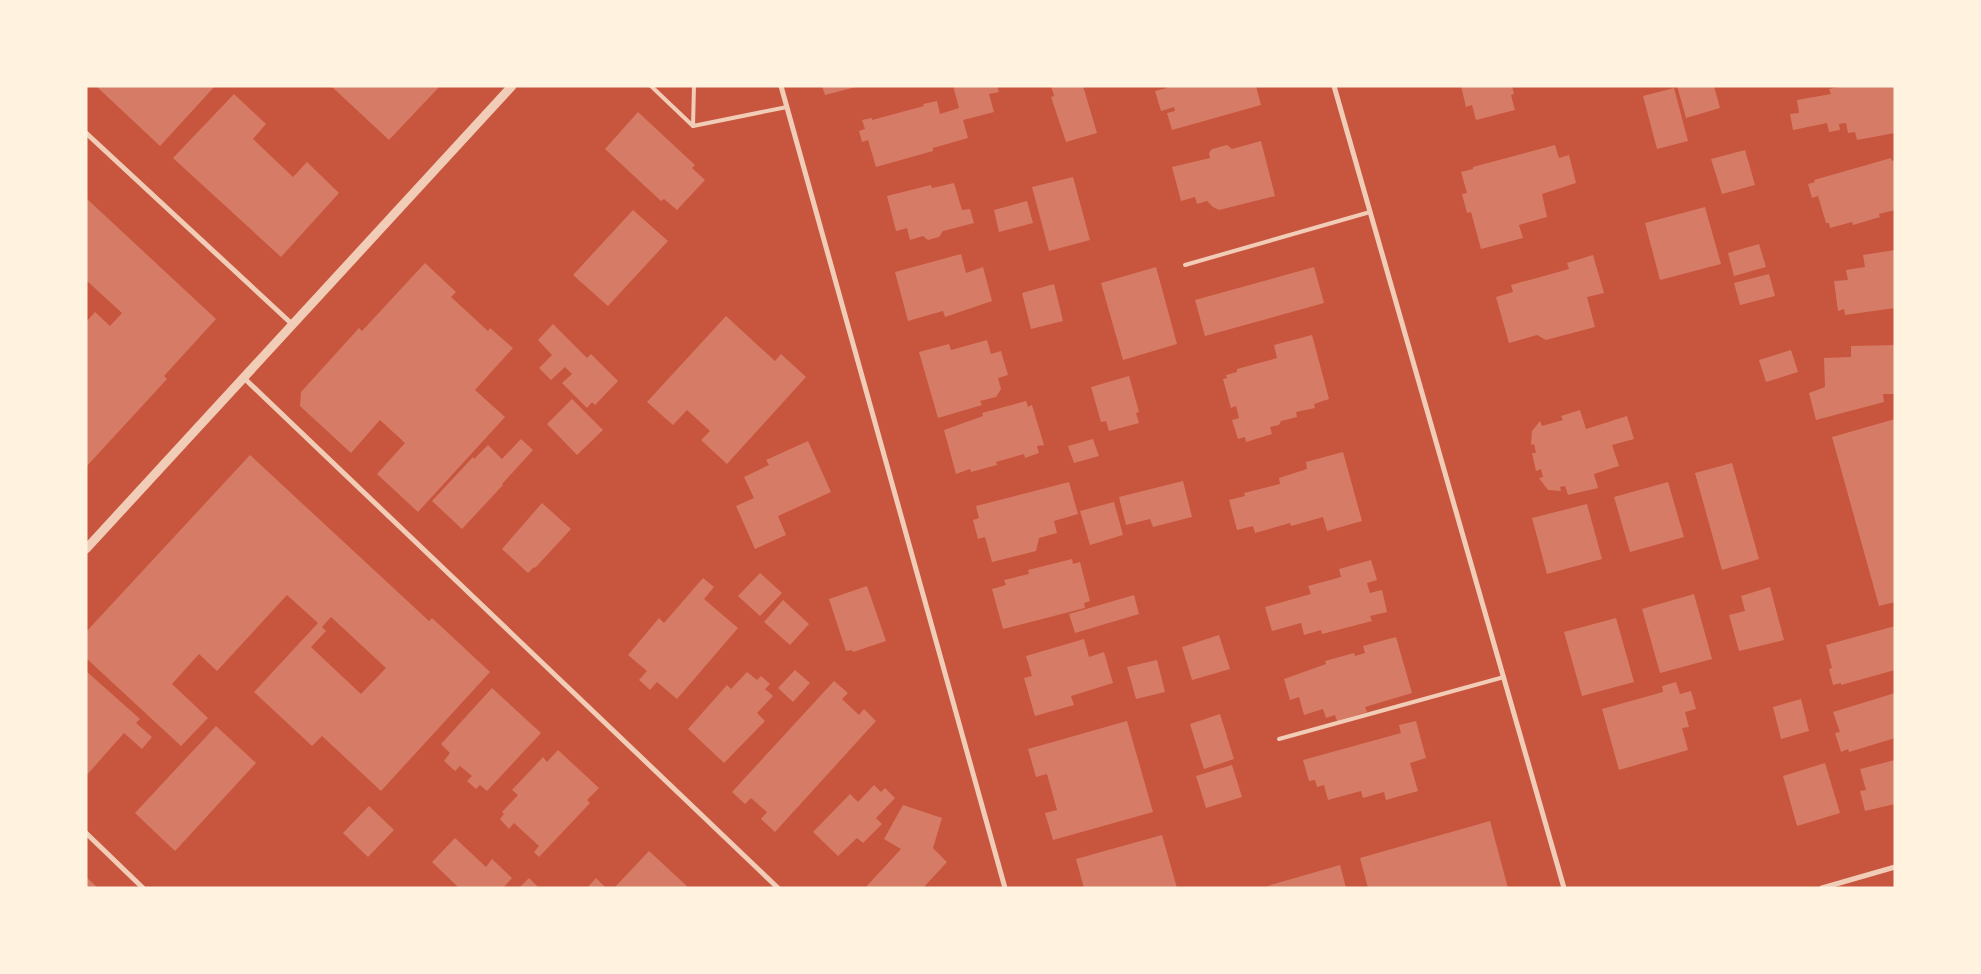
<svg xmlns="http://www.w3.org/2000/svg" width="1981" height="974" font-family="'Sofia Sans Condensed',sans-serif">
  <style>
    .building { fill: #d67c66; fill-rule: evenodd }
    .lines { fill: none; stroke-linecap: round; stroke-linejoin: round }
    .service { stroke: #f1ccb7; stroke-width: 4 }
    .minor { stroke: #f1ccb7; stroke-width: 5 }
    .tertiary { stroke: #f1ccb7; stroke-width: 9 }
  </style>
  <rect width="100%" height="100%" fill="#c8553d"/>
  <g class="building">
    <polygon points="96,86 215,86 160,146"/>
    <polygon points="331,86 440,86 389,140"/>
    <polygon points="822,86 856,86 856,87 825,95"/>
    <polygon points="953,86 997,86 999,92 989,94 994,112 963,120 968,138 933,148 933,151 876,167 868,140 862,142 859,131 865,129 862,120 872,118 872,120 924,106 923,104 937,101 940,114 959,108"/>
    <polygon points="1051,86 1083,86 1097,133 1066,142 1051,97 1054,96"/>
    <polygon points="1167,86 1256,86 1261,105 1172,130 1167,113 1175,111 1174,107 1161,111 1155,91 1167,88"/>
    <polygon points="1461,86 1512,86 1514,94 1511,95 1515,110 1476,120 1472,105 1466,107"/>
    <polygon points="1677,86 1714,86 1720,108 1686,118"/>
    <polygon points="1843,86 1895,86 1895,133 1857,140 1855,132 1848,133 1846,123 1839,124 1840,130 1829,132 1827,123 1793,130 1790,114 1799,113 1797,100 1831,94 1829,89"/>
    <polygon points="1674,88 1688,141 1657,149 1643,96"/>
    <polygon points="234,94 266,124 253,139 293,177 307,162 339,193 281,257 173,158"/>
    <polygon points="638,112 695,165 692,168 705,180 677,210 664,199 661,201 605,149"/>
    <polygon points="1261,141 1275,196 1219,210 1213,207 1207,201 1197,204 1195,197 1181,201 1172,167 1210,158 1209,153 1212,149 1227,145 1232,149"/>
    <polygon points="1555,145 1559,158 1569,155 1576,183 1542,194 1547,217 1519,225 1523,238 1481,249 1471,212 1467,213 1462,194 1467,193 1461,172 1473,169 1473,167"/>
    <polygon points="1745,150 1755,185 1722,194 1711,159"/>
    <polygon points="1891,158 1892,161 1895,160 1895,210 1879,214 1880,217 1853,225 1852,222 1830,228 1829,223 1826,223 1818,196 1812,198 1808,184 1815,182 1814,180"/>
    <polygon points="1073,177 1090,240 1049,251 1032,187"/>
    <polygon points="954,183 962,210 970,209 974,223 943,231 939,237 928,240 923,236 910,240 907,228 896,231 887,196 931,185 932,188"/>
    <polygon points="86,198 216,319 164,376 167,379 86,467 86,322 95,312 110,326 122,313 86,280"/>
    <polygon points="1027,201 1033,223 999,232 994,210"/>
    <polygon points="1705,207 1721,264 1660,280 1645,223"/>
    <polygon points="633,210 668,241 608,306 573,275"/>
    <polygon points="1759,244 1766,267 1734,276 1728,253"/>
    <polygon points="1895,250 1895,308 1845,315 1844,309 1838,311 1834,281 1848,280 1846,270 1865,267 1863,255"/>
    <polygon points="961,254 966,273 983,267 992,301 945,317 943,311 908,321 895,272"/>
    <polygon points="1593,255 1604,293 1587,297 1595,327 1546,340 1537,335 1509,343 1496,297 1513,292 1511,285 1569,269 1567,263"/>
    <polygon points="425,263 456,292 451,297 488,331 490,328 513,348 475,390 505,417 418,512 377,474 405,443 380,420 351,453 300,406 301,392 359,328 362,331"/>
    <polygon points="1156,267 1177,344 1123,360 1101,283"/>
    <polygon points="1314,267 1324,303 1205,336 1195,300"/>
    <polygon points="1769,274 1775,296 1740,305 1734,283"/>
    <polygon points="1054,284 1063,321 1031,329 1022,293"/>
    <polygon points="726,316 775,361 781,354 806,377 727,464 701,440 710,431 687,410 673,425 647,402"/>
    <polygon points="553,324 587,358 591,354 618,381 595,405 592,402 587,408 562,383 572,374 565,367 551,380 539,368 552,355 538,340"/>
    <polygon points="1312,335 1329,399 1314,404 1315,408 1296,412 1297,417 1281,421 1279,425 1270,427 1272,434 1246,442 1245,437 1238,439 1232,420 1239,418 1236,406 1231,408 1223,379 1227,378 1226,375 1237,372 1237,369 1277,358 1274,345"/>
    <polygon points="987,340 991,354 1001,351 1008,375 998,378 1001,389 996,397 980,401 982,405 938,418 919,352 949,344 951,350"/>
    <polygon points="1895,345 1895,394 1883,394 1884,402 1816,420 1809,393 1825,387 1824,358 1851,357 1851,346"/>
    <polygon points="1791,350 1798,372 1766,382 1759,360"/>
    <polygon points="1129,376 1139,412 1136,413 1139,423 1109,431 1106,421 1101,422 1091,387"/>
    <polygon points="572,399 603,430 577,455 547,424"/>
    <polygon points="1026,401 1028,407 1032,405 1044,445 1037,446 1039,453 1025,458 1024,454 996,462 997,465 971,472 970,469 956,474 944,430 983,416 982,413"/>
    <polygon points="1580,410 1586,429 1627,416 1634,439 1612,445 1619,466 1594,474 1598,488 1568,495 1565,486 1560,487 1561,491 1548,490 1539,478 1543,477 1541,469 1536,471 1532,453 1536,453 1534,444 1531,445 1532,431 1540,421 1542,426 1563,420 1561,416"/>
    <polygon points="1895,419 1895,602 1879,606 1832,437"/>
    <polygon points="521,439 533,450 502,484 503,485 462,529 432,501 473,457 474,459 488,445 502,459"/>
    <polygon points="1093,439 1099,456 1074,463 1068,446"/>
    <polygon points="808,441 831,492 778,516 786,535 755,549 736,506 754,498 744,477 769,465 766,460"/>
    <polygon points="1343,452 1362,521 1327,531 1323,517 1291,526 1290,523 1255,533 1253,526 1237,530 1229,500 1245,496 1244,493 1280,484 1279,478 1307,469 1306,462"/>
    <path d="M 250,455 L 429,621 L 432,618 L 490,672 L 381,791 L 322,736 L 312,746 L 254,692 L 318,623 L 287,595 L 217,671 L 199,654 L 172,684 L 208,718 L 181,746 L 86,658 L 86,632 ZM 331,617 L 386,668 L 361,694 L 311,647 L 326,631 L 322,627 Z"/>
    <polygon points="1732,463 1759,559 1722,570 1695,473"/>
    <polygon points="1183,481 1192,517 1153,527 1150,519 1126,525 1119,497"/>
    <polygon points="1069,482 1078,514 1054,521 1057,533 1039,538 1036,551 992,562 985,537 978,539 973,520 979,518 976,506"/>
    <polygon points="1668,482 1684,537 1630,552 1614,497"/>
    <polygon points="1114,502 1123,535 1090,545 1080,511"/>
    <polygon points="542,503 571,529 535,568 534,567 528,573 502,549"/>
    <polygon points="1587,504 1602,559 1547,574 1532,518"/>
    <polygon points="1072,559 1073,564 1080,562 1090,601 1084,603 1085,608 1003,629 992,589 1006,585 1004,580 1029,574 1028,570"/>
    <polygon points="1371,560 1377,580 1367,583 1370,593 1382,590 1387,612 1370,616 1372,621 1322,634 1321,630 1304,635 1301,623 1272,631 1265,607 1311,594 1308,586 1341,577 1339,569"/>
    <polygon points="760,573 782,593 760,616 738,596"/>
    <polygon points="703,578 714,587 704,599 738,628 677,699 657,682 650,690 639,680 647,671 628,655 659,618 664,623"/>
    <polygon points="867,586 886,641 853,652 852,650 846,651 829,599"/>
    <polygon points="1770,587 1784,640 1739,651 1729,615 1745,611 1741,596"/>
    <polygon points="1694,594 1712,659 1660,673 1642,609"/>
    <polygon points="1134,595 1139,614 1075,633 1069,614"/>
    <polygon points="783,600 809,624 790,645 764,622"/>
    <polygon points="1616,618 1634,682 1582,696 1564,632"/>
    <polygon points="1895,626 1895,670 1841,685 1841,683 1833,685 1829,669 1832,668 1826,645"/>
    <polygon points="1219,635 1230,669 1192,680 1182,647"/>
    <polygon points="1396,637 1412,693 1365,707 1367,712 1337,721 1335,715 1326,718 1323,709 1304,715 1299,697 1290,700 1284,679 1326,664 1325,661 1354,653 1355,656 1365,653 1363,646"/>
    <polygon points="1084,639 1089,657 1104,652 1113,683 1071,696 1074,705 1035,716 1024,678 1032,676 1026,656"/>
    <polygon points="1157,660 1165,692 1136,699 1127,667"/>
    <polygon points="795,670 810,683 793,702 778,688"/>
    <polygon points="86,671 140,719 136,723 152,737 142,749 124,733 86,776"/>
    <polygon points="747,672 757,680 761,676 770,684 765,689 773,696 757,713 765,721 724,763 688,729 727,685 731,689"/>
    <polygon points="834,681 848,693 842,699 859,715 864,709 876,721 775,832 761,819 767,812 751,798 745,804 732,792"/>
    <polygon points="1676,682 1680,694 1691,691 1696,709 1685,712 1689,727 1682,728 1688,750 1619,770 1602,709 1663,692 1662,686"/>
    <polygon points="492,688 541,733 487,791 480,785 476,789 467,781 472,776 460,766 455,771 444,761 450,753 441,744"/>
    <polygon points="1895,693 1895,738 1849,752 1848,749 1841,752 1835,733 1840,732 1833,712"/>
    <polygon points="1801,699 1809,731 1781,739 1773,707"/>
    <polygon points="1220,714 1234,759 1204,769 1190,724"/>
    <polygon points="1127,721 1153,812 1053,840 1045,813 1057,810 1047,774 1036,777 1028,749"/>
    <polygon points="1416,721 1426,758 1410,763 1418,791 1386,800 1384,792 1363,798 1361,791 1328,800 1324,785 1317,787 1315,780 1309,781 1303,760 1401,733 1399,725"/>
    <polygon points="216,726 256,763 175,851 135,813"/>
    <polygon points="558,750 599,788 587,800 590,803 539,857 534,852 539,846 514,823 509,829 500,819 504,814 502,812 518,795 512,790 543,757 547,762"/>
    <polygon points="1895,760 1895,804 1865,811 1860,791 1866,790 1860,769"/>
    <polygon points="1825,763 1840,813 1797,826 1783,776"/>
    <polygon points="1232,765 1242,797 1206,808 1196,776"/>
    <polygon points="874,785 881,792 885,788 895,798 876,818 882,824 863,843 857,838 838,856 813,832 850,794 858,802"/>
    <polygon points="903,805 942,818 933,848 947,862 923,888 865,888 901,849 884,839"/>
    <polygon points="369,806 394,830 368,857 343,833"/>
    <polygon points="1490,821 1508,888 1368,888 1360,858"/>
    <polygon points="1162,835 1177,888 1084,888 1076,859"/>
    <polygon points="455,838 486,867 492,859 512,878 503,888 459,888 432,862"/>
    <polygon points="649,851 689,888 614,888"/>
    <polygon points="1340,865 1346,888 1262,888 1274,884"/>
    <polygon points="86,877 98,888 86,888"/>
    <polygon points="529,878 539,888 519,888"/>
    <polygon points="596,878 606,888 587,888"/>
  </g>
  <g class="lines">
    <g class="service">
      <polyline points="651,86 693,126 787,107"/>
      <polyline points="693,126 694,86"/>
      <polyline points="1185,265 1370,212"/>
      <polyline points="1279,739 1504,677"/>
    </g>
    <g class="minor">
      <polyline points="781,86 1005,888"/>
      <polyline points="1334,86 1564,888"/>
      <polyline points="86,133 293,325"/>
      <polyline points="244,378 778,888"/>
      <polyline points="86,833 143,888"/>
      <polyline points="1822,888 1895,867"/>
    </g>
    <polyline class="tertiary" points="86,549 512,86"/>
  </g>
  <rect width="1981" height="974" fill="none" stroke="#fff3e0" stroke-width="175"/>
</svg>
